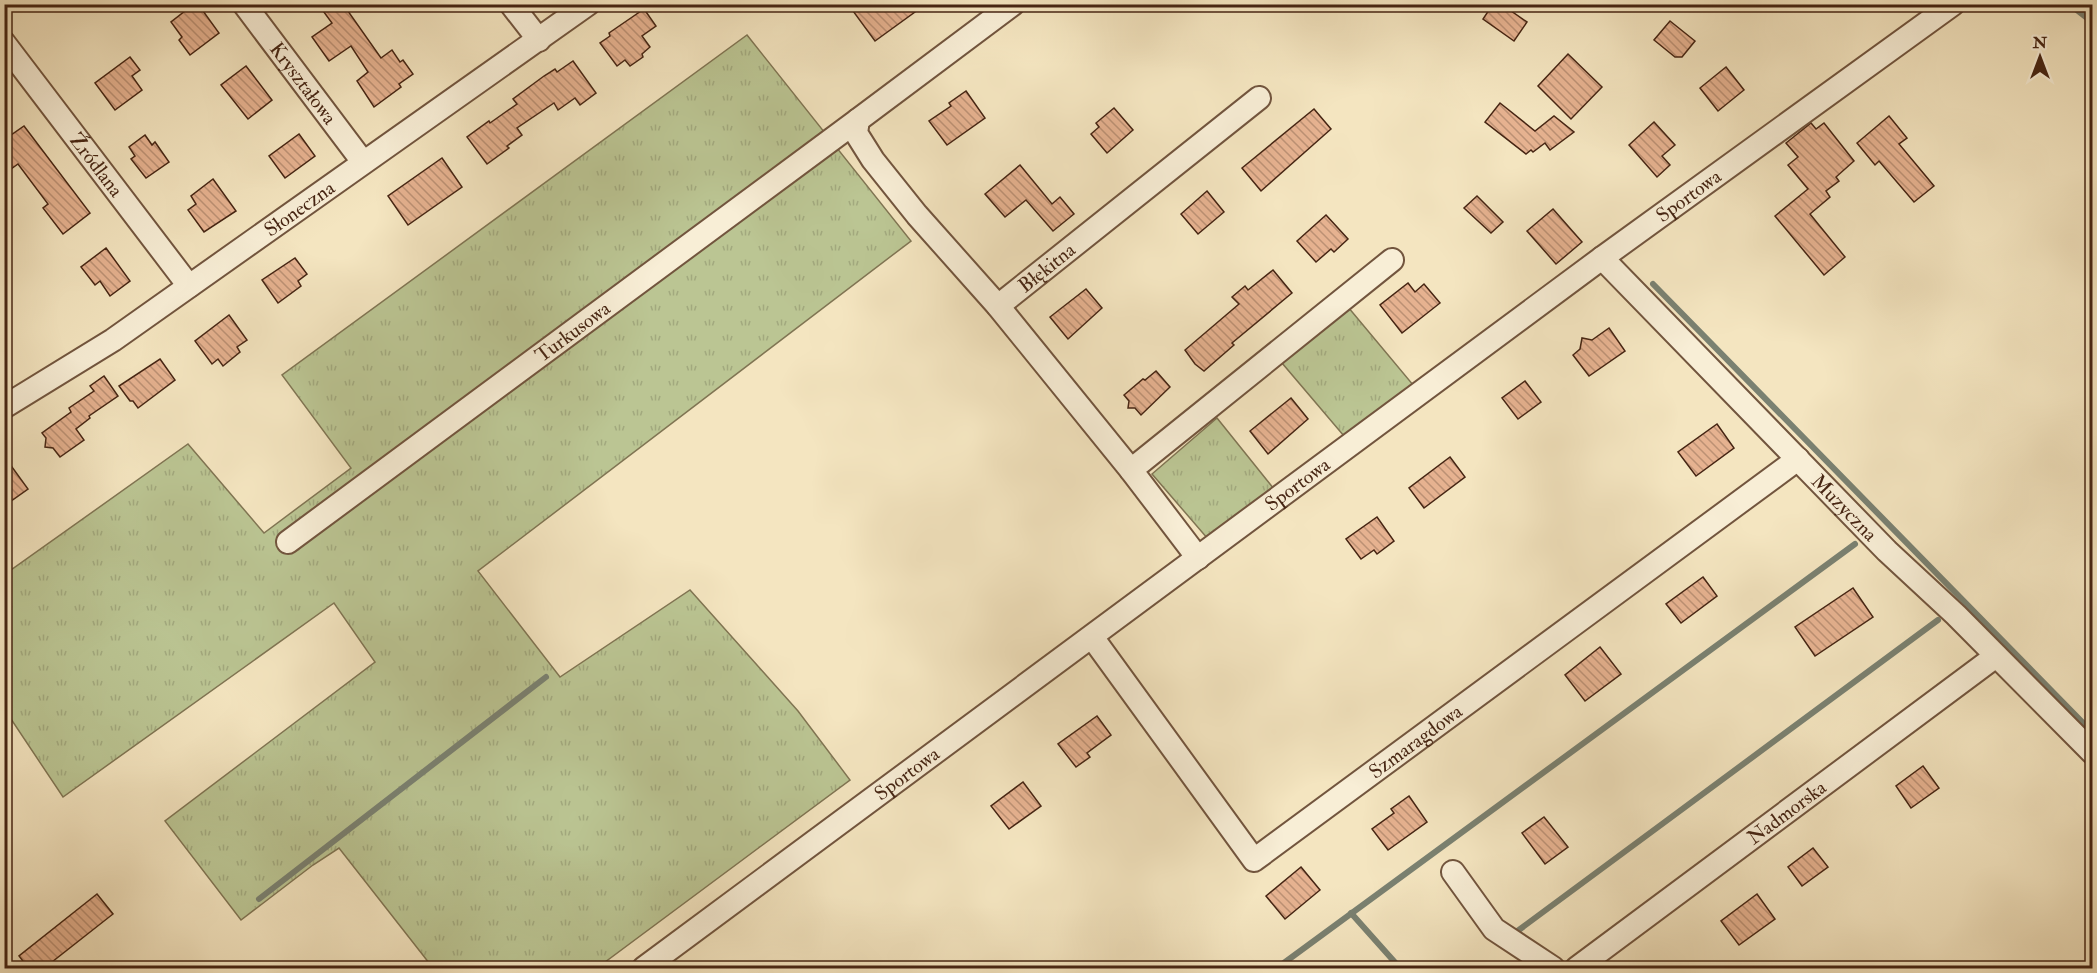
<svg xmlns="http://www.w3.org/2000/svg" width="2097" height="973" font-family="'IM FELL Double Pica',serif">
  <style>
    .grass { fill: url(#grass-tufts); stroke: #807553; stroke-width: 1.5 }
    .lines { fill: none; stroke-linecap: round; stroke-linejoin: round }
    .stream { stroke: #7a8171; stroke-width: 6 }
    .building { fill: url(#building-back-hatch); stroke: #462513; stroke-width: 1.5 }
    .minor-casing { stroke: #72553e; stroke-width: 26 }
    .minor { stroke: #f8eed6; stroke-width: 22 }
    .labels { text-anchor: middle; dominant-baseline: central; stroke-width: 4.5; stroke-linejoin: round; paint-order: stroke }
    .street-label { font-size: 20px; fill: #462513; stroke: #f8eed6 }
  </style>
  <defs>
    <pattern id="grass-tufts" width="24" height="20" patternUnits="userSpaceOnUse" patternTransform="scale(1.5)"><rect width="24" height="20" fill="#bbc593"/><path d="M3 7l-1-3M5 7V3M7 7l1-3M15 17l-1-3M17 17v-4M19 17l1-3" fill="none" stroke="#a2a97e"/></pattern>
    <pattern id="building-back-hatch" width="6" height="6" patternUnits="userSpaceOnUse" patternTransform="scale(1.5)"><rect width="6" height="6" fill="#e6b290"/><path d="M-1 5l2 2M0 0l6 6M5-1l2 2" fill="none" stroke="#bc9174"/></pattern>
  </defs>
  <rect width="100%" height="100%" fill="#f4e5c0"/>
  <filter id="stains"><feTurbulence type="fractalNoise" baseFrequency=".00333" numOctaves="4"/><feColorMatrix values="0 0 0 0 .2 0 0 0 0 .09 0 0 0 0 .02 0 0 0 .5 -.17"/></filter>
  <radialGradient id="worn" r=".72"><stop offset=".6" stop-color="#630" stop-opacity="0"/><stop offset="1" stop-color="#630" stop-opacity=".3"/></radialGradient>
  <g class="grass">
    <polygon points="747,35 911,241 478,571 560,677 690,590 798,711 850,780 597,968 433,968 339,848 313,865 241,920 165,821 375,662 334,603 63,797 5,710 4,575 188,444 264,533 351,468 282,375"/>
    <polygon points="1348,307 1414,386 1344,436 1282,363"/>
    <polygon points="1217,418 1274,489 1208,539 1152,474"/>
  </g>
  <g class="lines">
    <g class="stream">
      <polyline points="2069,4 2092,22"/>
      <polyline points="1653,284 2092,732"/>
      <polyline points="259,899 546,677"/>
      <polyline points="1351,913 1400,968"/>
      <polyline points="1512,935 1938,620"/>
      <polyline points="1277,968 1855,544"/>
    </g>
  </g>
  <g class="building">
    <polygon points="194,4 198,4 219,33 190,55 179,40 182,37 171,22"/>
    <polygon points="318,4 343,4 381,58 392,50 400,62 403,60 413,74 399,84 401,87 374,107 357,81 368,72 351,46 329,61 312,37 332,23"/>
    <polygon points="862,4 926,4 875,41 853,11"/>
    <polygon points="1493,4 1501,4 1527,22 1514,41 1483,19"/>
    <polygon points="644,9 656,26 642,36 650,47 642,54 643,57 630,66 625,60 617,66 600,43 610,36 609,33"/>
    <polygon points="1670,21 1695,41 1682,57 1675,57 1654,40"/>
    <polygon points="1568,54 1602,87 1571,119 1538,86"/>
    <polygon points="130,57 140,70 132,76 142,90 115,110 95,83"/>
    <polygon points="573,61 596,93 580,105 575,98 558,110 554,103 517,128 522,135 507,146 509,148 487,164 467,137 489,121 490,123 517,104 513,99 544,76 555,69 557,72"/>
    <polygon points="246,66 272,100 248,119 221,85"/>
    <polygon points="1726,67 1744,90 1718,111 1700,88"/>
    <polygon points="966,91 985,118 947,145 929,121 951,106 949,103"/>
    <polygon points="1500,103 1535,131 1554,116 1574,132 1550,150 1545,143 1533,152 1531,150 1526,154 1485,122"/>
    <polygon points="1114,108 1133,130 1107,153 1091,134 1099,127 1096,123"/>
    <polygon points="1314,109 1331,129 1261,191 1242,168"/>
    <polygon points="1889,116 1907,138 1899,144 1934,186 1914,202 1879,161 1875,165 1857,143"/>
    <polygon points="1654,122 1675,145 1662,156 1670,165 1657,177 1629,145"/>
    <polygon points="1811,123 1816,129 1824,123 1854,161 1836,177 1839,181 1826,191 1830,197 1810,214 1845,257 1824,275 1775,216 1808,189 1788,165 1798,157 1786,143"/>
    <polygon points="24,126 90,213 63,234 43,208 48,204 18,164 4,174 4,140"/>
    <polygon points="299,134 315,156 285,178 269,156"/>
    <polygon points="145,135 152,145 155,142 169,162 146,178 131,159 135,156 129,147"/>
    <polygon points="442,158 462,187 408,225 388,196"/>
    <polygon points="1020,165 1052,204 1060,197 1074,214 1053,231 1026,200 1005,217 985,194"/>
    <polygon points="213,179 236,211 204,232 188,210 196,204 191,196"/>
    <polygon points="1207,191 1224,212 1198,234 1181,214"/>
    <polygon points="1477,196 1503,222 1491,233 1464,208"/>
    <polygon points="1553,209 1582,242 1556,264 1527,231"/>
    <polygon points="1326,215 1348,239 1334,252 1331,249 1316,262 1297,241"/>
    <polygon points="106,248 130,281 110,296 100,281 95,285 81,267"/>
    <polygon points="295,258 307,274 298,281 301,286 278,303 262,280"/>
    <polygon points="1273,270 1292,293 1232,343 1234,345 1204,371 1195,364 1185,350 1239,304 1232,297 1245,286 1248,290"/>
    <polygon points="1408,283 1415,292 1424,284 1440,303 1402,333 1380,305"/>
    <polygon points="1086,289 1102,308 1068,339 1050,317"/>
    <polygon points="229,315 247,340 237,347 240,352 223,366 218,359 212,364 195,341"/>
    <polygon points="1609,328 1625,351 1589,376 1573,355 1580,349 1582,338 1592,340"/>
    <polygon points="160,359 175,380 138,408 133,401 130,401 119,386"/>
    <polygon points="1156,371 1170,387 1141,415 1135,408 1128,408 1129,401 1124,395 1143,379 1145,380"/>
    <polygon points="104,376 118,396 89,416 90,418 76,429 84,440 60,457 53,448 45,447 46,438 42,433 71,412 69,408 94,391 90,386"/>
    <polygon points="1525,381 1541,402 1518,419 1502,398"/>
    <polygon points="1291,398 1308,419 1268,454 1250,431"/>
    <polygon points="1717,424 1734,448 1696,476 1678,452"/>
    <polygon points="4,456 28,489 4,506"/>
    <polygon points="1450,457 1465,477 1424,508 1409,488"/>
    <polygon points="1377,517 1394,541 1377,554 1374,550 1361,559 1346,539"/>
    <polygon points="1703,577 1717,596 1681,623 1666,604"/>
    <polygon points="1853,588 1873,617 1815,656 1795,627"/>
    <polygon points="1600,647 1621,674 1585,701 1565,675"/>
    <polygon points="1097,716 1111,735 1087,753 1090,757 1076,767 1058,744"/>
    <polygon points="1923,766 1939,788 1911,808 1896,786"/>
    <polygon points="1023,782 1041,806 1009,829 991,806"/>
    <polygon points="1409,796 1427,822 1388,850 1372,829 1394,813 1391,809"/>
    <polygon points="1544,817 1568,847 1545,864 1522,833"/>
    <polygon points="1813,848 1828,867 1802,886 1788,867"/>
    <polygon points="1301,867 1320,890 1285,919 1266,896"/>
    <polygon points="97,894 113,914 43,969 29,969 19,956"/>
    <polygon points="1757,894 1775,919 1739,945 1721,921"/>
  </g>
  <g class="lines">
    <g class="minor-casing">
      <g id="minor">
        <path id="s1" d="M 244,4 L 363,162"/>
        <polyline points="511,4 539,40"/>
        <polyline points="1013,4 858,120 856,133 873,160 917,215 998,306 1131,470"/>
        <path id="s2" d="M 4,43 L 189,286"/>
        <path id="s3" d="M 1602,258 L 1887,551 L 1956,615 L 2092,752"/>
        <path id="s4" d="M 998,306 L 1259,98"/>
        <path id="s5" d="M 4,407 L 113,340 L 588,4"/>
        <path id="s6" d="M 288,542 L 858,120"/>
        <polyline points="1198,558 1131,470 1392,260"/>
        <path id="s7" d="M 1092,637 L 1254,860 L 1798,459"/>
        <polyline points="1453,872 1494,929 1553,968"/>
        <path id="s8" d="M 644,968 L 1602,258 L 1953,4"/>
        <path id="s9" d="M 1577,968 L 1996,656"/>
      </g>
    </g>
    <use href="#minor" class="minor"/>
  </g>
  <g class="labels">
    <g class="street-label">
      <text stroke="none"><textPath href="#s1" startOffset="99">Kryształowa</textPath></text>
      <text stroke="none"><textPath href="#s2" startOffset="153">Źródlana</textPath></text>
      <text stroke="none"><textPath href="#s8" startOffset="1299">Sportowa</textPath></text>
      <text stroke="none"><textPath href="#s5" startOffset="356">Słoneczna</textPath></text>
      <text stroke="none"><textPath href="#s4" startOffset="62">Błękitna</textPath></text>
      <text stroke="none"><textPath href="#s6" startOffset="354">Turkusowa</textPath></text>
      <text stroke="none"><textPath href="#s8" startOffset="813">Sportowa</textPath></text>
      <text stroke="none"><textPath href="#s3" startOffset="348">Muzyczna</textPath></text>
      <text stroke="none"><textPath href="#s7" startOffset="476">Szmaragdowa</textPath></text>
      <text stroke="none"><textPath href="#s8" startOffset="327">Sportowa</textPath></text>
      <text stroke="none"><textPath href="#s9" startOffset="261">Nadmorska</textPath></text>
    </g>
  </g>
  <rect width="2097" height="973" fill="none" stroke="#f4e5c0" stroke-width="24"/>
  <rect x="6" y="6" width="2085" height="961" fill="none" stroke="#462513" stroke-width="3"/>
  <rect x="12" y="12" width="2073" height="949" fill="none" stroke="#462513" stroke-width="1.5"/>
  <g transform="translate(2040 57)" stroke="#f8eed6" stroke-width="4.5" paint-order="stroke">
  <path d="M0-4.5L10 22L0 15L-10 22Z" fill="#462513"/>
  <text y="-9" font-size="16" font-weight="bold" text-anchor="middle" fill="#462513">N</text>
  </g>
  <rect width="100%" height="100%" filter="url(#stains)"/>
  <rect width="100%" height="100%" fill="url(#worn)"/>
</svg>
